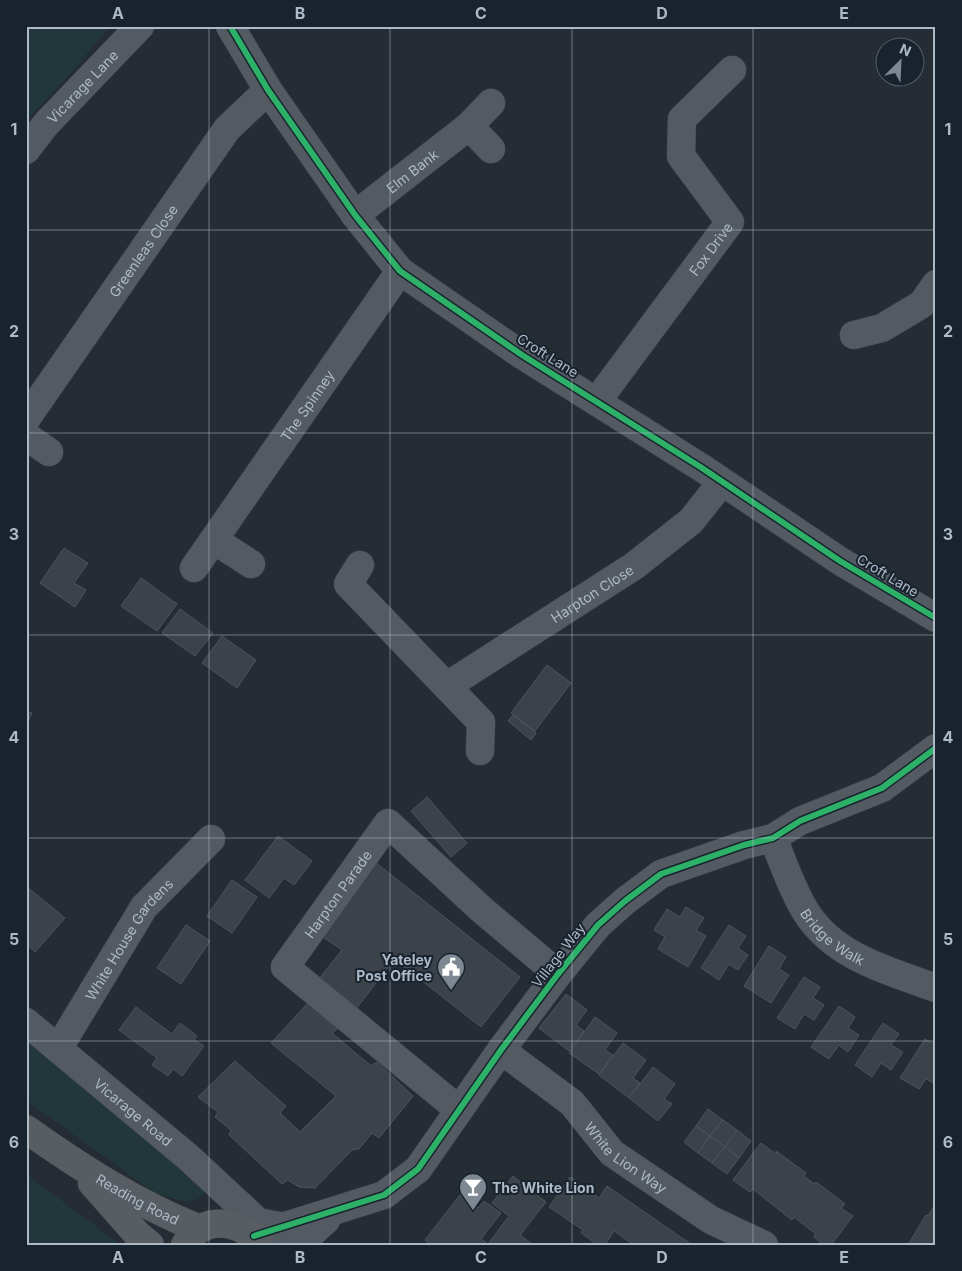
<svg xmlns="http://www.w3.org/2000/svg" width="962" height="1271" font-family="Inter,sans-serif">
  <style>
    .green { fill: #223739 }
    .building { fill: #3c4249; stroke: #4c545c }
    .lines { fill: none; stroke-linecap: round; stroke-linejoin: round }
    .minor-casing { stroke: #42484e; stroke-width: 29 }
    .major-casing { stroke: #424950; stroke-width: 29 }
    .minor { stroke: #545a62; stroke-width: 28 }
    .major { stroke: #575d63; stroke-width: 28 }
    .cycleway-casing { stroke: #18232e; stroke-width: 9 }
    .cycleway { stroke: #2db169; stroke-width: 6 }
    .grid { fill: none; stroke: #adb9c6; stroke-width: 1; stroke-opacity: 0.55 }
    .labels { text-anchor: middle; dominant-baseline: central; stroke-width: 4; stroke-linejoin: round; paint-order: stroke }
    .street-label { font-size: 14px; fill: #adb9c6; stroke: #18232e }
    .poi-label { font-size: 14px; font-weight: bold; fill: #adb9c6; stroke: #18232e; text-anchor: end }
    .neatline { fill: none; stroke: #adb9c6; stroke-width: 2 }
    .grid-label { font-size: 16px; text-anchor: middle; font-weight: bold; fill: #adb9c6 }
  </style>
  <rect width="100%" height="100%" fill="#252c33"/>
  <g class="green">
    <polygon points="26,26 110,26 71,73 26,121"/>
    <polygon points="26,1032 207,1189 200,1198 187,1202 156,1194 26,1100"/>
    <polygon points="26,1174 117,1242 118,1245 26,1245"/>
  </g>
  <g class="building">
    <polygon points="64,548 88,563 74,583 86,590 75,607 40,583"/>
    <polygon points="141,578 177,604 157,631 121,606"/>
    <polygon points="180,609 213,633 195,656 162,633"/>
    <polygon points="222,636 256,660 237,688 202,663"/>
    <polygon points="547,665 571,683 535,731 511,713"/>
    <polygon points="26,711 32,713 26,725"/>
    <polygon points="513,715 536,733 531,740 508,721"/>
    <polygon points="427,797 467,843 451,857 411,811"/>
    <polygon points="278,836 312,861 294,885 284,878 269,898 245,880"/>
    <polygon points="375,862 520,977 481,1027 394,959 356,1009 318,980 342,950 323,937"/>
    <polygon points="232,880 257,897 232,933 207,916"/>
    <polygon points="26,886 65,918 35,952 26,944"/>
    <polygon points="686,907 704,918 696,930 706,936 688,967 658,949 665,937 654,930 667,909 680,917"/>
    <polygon points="186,925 210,941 181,984 157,968"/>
    <polygon points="729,925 746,936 738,948 748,955 738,970 729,964 719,980 701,968"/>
    <polygon points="769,946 786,957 779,969 789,975 771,1003 744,986"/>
    <polygon points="804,977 820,987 813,998 824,1005 814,1020 804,1014 795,1029 777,1018"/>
    <polygon points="566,994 587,1010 576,1025 584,1031 569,1051 539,1028"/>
    <polygon points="308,1003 337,1029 332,1033 371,1066 377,1062 413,1096 379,1138 372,1133 359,1149 352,1150 315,1188 299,1187 288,1180 282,1184 229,1135 231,1130 215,1117 218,1112 198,1097 235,1061 286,1106 280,1113 300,1132 336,1096 271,1043"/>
    <polygon points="839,1006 855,1017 848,1028 859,1035 848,1052 839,1045 829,1059 811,1047"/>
    <polygon points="136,1007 172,1034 180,1023 197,1036 194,1040 204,1046 182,1076 173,1069 168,1076 152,1065 157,1058 119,1030"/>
    <polygon points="595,1017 617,1033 605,1050 613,1055 599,1074 569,1053"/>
    <polygon points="883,1023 899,1034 891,1045 903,1052 891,1070 881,1063 872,1077 855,1065"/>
    <polygon points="925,1039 936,1045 936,1084 926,1079 919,1089 900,1078"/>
    <polygon points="623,1043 646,1060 633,1078 640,1083 629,1098 599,1075"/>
    <polygon points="653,1067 675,1084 664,1099 672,1104 658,1121 629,1098"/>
    <polygon points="708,1109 723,1120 710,1136 696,1126"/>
    <polygon points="723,1120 737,1130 725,1147 710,1136"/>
    <polygon points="696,1126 710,1136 698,1153 684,1142"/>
    <polygon points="737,1130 751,1141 739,1158 725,1147"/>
    <polygon points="710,1136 725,1147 712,1163 698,1153"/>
    <polygon points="761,1143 776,1154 776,1151 806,1173 804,1176 814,1184 816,1182 845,1204 841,1208 853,1216 831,1245 823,1245 814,1237 816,1234 794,1217 792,1220 753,1189 750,1192 733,1180"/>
    <polygon points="725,1147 739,1158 727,1174 712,1163"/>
    <polygon points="513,1176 546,1202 520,1235 533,1245 431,1245 425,1240 460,1195 478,1208 484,1201 501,1213 481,1239 488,1244 509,1216 492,1203"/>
    <polygon points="570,1177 599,1198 607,1186 692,1245 634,1245 614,1231 605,1245 598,1245 581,1233 583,1230 549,1207"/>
    <polygon points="936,1203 936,1245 908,1245 926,1215 928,1216"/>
  </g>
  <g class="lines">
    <g class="minor-casing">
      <g id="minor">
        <polyline points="230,26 268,90 355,215 400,271 522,355 702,468 840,561 936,618"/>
        <polyline points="469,126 491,149"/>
        <path id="s1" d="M 26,150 L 46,124 L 140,26"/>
        <path id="s2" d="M 355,215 L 469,126 L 491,103"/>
        <polyline points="854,335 882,328 922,304 936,284"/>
        <path id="s3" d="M 597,401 L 730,222 L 681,156 L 682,119 L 732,70"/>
        <path id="s4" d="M 26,419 L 227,129 L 268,90"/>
        <polyline points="26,436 49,452"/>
        <polyline points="214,540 251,564"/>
        <polyline points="360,565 348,584 481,722 480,751"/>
        <path id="s5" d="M 194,568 L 400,271"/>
        <path id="s6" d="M 447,686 L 634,566 L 691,521 L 722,482"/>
        <path id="s7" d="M 773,838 C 783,862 792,890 806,912 C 834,957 889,971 936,988"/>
        <path id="s8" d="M 26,1022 L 188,1157 L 258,1222 L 279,1226"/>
        <path id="s9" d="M 58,1049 L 144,907 L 211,839"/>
        <path id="s10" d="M 501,1050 L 572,1103 L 612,1153 L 711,1220 L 764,1245"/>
        <path id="s11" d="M 458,1109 L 285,967 L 388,823 L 481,909 L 558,974"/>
        <polyline points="254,1236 384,1195 418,1169 501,1050 558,974 598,925 625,901 661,874 744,845 773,838 800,821 882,788 936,748"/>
        <polyline points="294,1245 306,1238 326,1220"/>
      </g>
    </g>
    <g class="major-casing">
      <g id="major">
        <path id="s12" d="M 26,1129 C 81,1168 137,1204 200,1229"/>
        <polyline points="92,1183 137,1234 150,1245"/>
        <path d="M 185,1245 C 202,1214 242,1219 260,1245"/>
      </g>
    </g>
    <use href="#minor" class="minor"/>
    <use href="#major" class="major"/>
    <g class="cycleway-casing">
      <g id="cycleway">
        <polyline points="230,26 268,90 355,215 400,271 522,355 702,468 840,561 936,618"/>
        <polyline points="254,1236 384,1195 418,1169 501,1050 558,974 598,925 625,901 661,874 744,845 773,838 800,821 882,788 936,748"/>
      </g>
    </g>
    <use href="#cycleway" class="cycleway"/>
  </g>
  <path class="grid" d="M 209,26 L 209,1245M 390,26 L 390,1245M 572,26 L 572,1245M 753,26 L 753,1245M 26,230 L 936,230M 26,433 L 936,433M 26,635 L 936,635M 26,838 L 936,838M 26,1041 L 936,1041"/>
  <defs>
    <g id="civic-pin" transform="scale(1.4375)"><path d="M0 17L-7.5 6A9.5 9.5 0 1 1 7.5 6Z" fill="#7d8893" stroke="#18232e"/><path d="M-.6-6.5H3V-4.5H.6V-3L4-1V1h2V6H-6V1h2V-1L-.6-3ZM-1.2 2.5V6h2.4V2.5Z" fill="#fff"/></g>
    <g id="bar-pin" transform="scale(1.4375)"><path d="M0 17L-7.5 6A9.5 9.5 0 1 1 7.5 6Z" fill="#7d8893" stroke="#18232e"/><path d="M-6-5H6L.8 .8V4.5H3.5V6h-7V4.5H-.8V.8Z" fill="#fff"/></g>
  </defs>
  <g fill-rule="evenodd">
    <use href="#civic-pin" x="451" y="967"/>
    <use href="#bar-pin" x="473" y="1187"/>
  </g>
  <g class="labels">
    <g class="street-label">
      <text stroke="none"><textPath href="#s1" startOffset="85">Vicarage Lane</textPath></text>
      <text stroke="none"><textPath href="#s2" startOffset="72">Elm Bank</textPath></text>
      <text stroke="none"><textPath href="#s3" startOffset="190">Fox Drive</textPath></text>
      <text stroke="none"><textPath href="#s4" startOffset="205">Greenleas Close</textPath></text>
      <text transform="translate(548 355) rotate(32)">Croft Lane</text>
      <text stroke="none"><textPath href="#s5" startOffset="198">The Spinney</textPath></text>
      <text transform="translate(888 575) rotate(31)">Croft Lane</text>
      <text stroke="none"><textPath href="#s6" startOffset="172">Harpton Close</textPath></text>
      <text stroke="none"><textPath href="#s11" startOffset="314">Harpton Parade</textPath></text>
      <text stroke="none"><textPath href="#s7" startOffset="118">Bridge Walk</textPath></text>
      <text stroke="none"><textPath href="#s9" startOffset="131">White House Gardens</textPath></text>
      <text transform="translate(558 955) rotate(-52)">Village Way</text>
      <text stroke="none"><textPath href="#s8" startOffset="140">Vicarage Road</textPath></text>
      <text stroke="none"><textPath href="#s10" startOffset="166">White Lion Way</textPath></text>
      <text stroke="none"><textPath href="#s12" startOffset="132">Reading Road</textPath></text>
    </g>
    <g class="poi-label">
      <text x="432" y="959">Yateley<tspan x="432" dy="16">Post Office</tspan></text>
      <text x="492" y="1187" text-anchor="start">The White Lion</text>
    </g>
  </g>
  <rect width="962" height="1271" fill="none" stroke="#18232e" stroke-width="55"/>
  <g transform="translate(900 62) rotate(24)"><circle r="24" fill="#18232e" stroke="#545f6b"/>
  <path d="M0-4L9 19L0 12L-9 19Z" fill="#7d8893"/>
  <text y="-8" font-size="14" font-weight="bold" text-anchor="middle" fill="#adb9c6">N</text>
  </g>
  <rect x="28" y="28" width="906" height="1216" class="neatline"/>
  <g class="grid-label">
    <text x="118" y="19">A</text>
    <text x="300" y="19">B</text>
    <text x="481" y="19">C</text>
    <text x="662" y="19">D</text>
    <text x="844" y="19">E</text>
    <text x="14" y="135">1</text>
    <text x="948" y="135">1</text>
    <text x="14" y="337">2</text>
    <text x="948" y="337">2</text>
    <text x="14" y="540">3</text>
    <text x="948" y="540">3</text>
    <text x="14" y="743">4</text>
    <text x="948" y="743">4</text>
    <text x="14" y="945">5</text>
    <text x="948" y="945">5</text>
    <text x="14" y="1148">6</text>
    <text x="948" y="1148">6</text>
    <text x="118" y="1263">A</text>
    <text x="300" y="1263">B</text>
    <text x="481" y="1263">C</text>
    <text x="662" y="1263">D</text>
    <text x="844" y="1263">E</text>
  </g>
</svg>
